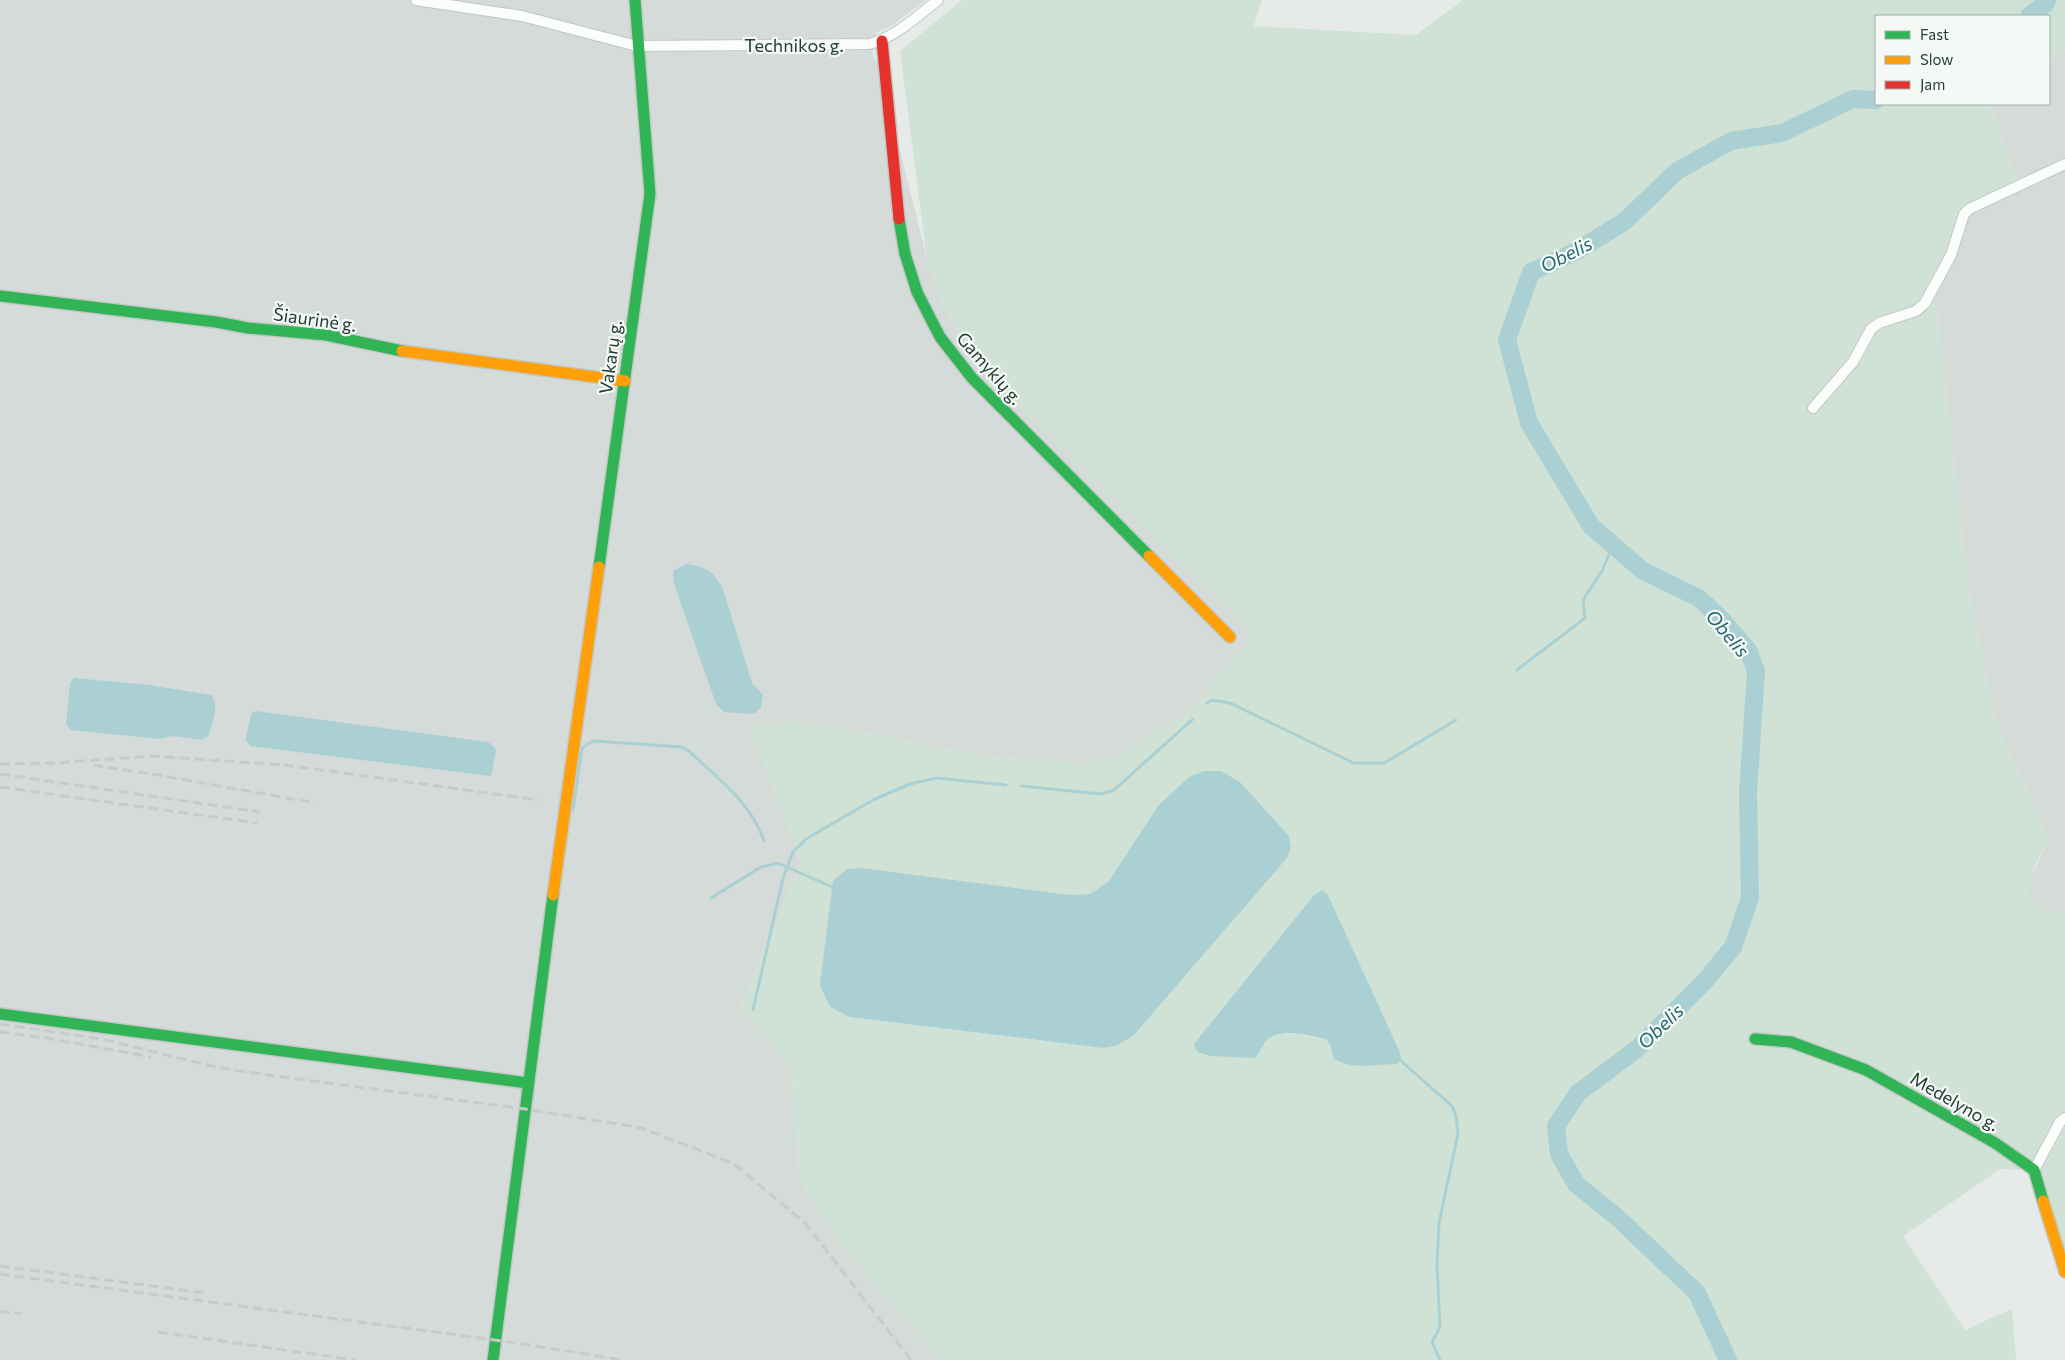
<svg xmlns="http://www.w3.org/2000/svg" width="2065" height="1360" font-family="Commissioner,sans-serif">
  <style>
    .built { fill: #d4dbd8 }
    .green { fill: #d0e2d5; fill-rule: evenodd }
    .water { fill: #aad0d4 }
    .lines { fill: none; stroke-linecap: round; stroke-linejoin: round }
    .stream { stroke: #aad0d4; stroke-width: 3 }
    .river { stroke: #aad0d4; stroke-width: 18 }
    .street-casing { stroke: #c3c7c5; stroke-width: 12 }
    .fast-casing { stroke: #c2c8c5; stroke-width: 14 }
    .slow-casing { stroke: #c2c8c5; stroke-width: 14 }
    .jam-casing { stroke: #c2c8c5; stroke-width: 14 }
    .street { stroke: #fbfcfc; stroke-width: 10 }
    .fast { stroke: #30b455; stroke-width: 11 }
    .slow { stroke: #ff9f0a; stroke-width: 11 }
    .jam { stroke: #e5322d; stroke-width: 11 }
    .rail { stroke: #c7cbca; stroke-width: 3; stroke-dasharray: 10 5; stroke-linecap: butt }
    .labels { text-anchor: middle; dominant-baseline: central; stroke-width: 4.5; stroke-linejoin: round; paint-order: stroke }
    .street-label { font-size: 18px; fill: #253c35; stroke: #f4f9f6 }
    .water-label { font-size: 19px; font-style: italic; fill: #246873; stroke: #f4f9f6 }
  </style>
  <rect width="100%" height="100%" fill="#e6eae8"/>
  <g class="built">
    <polygon points="0,0 926,0 891,26 876,33 872,55 878,65 927,258 945,308 973,356 1023,409 1253,635 1188,713 1119,754 1106,760 1079,763 1005,758 953,750 853,730 749,724 801,862 740,1009 791,1065 800,1181 843,1247 942,1360 0,1360"/>
    <polygon points="2065,49 2065,914 2046,912 2035,906 2029,896 2028,884 2049,839 1995,720 1968,586 1936,301 1925,303 1964,214 2019,185 1991,107 1995,104 2049,104 2049,62"/>
  </g>
  <path class="green" d="M 962,0 L 1262,0 L 1254,26 L 1416,35 L 1463,0 L 2065,0 L 2065,49 L 2049,62 L 2049,16 L 1876,16 L 1876,104 L 1995,104 L 1991,107 L 2019,185 L 1969,209 L 1926,303 L 1936,300 L 1968,586 L 1995,720 L 2049,839 C 2039,860 2011,899 2045,911 C 2051,913 2059,913 2065,914 L 2065,1272 L 2034,1170 L 2000,1169 L 1903,1236 L 1965,1330 L 2012,1309 L 2016,1360 L 942,1360 L 843,1247 L 800,1181 L 791,1065 L 740,1009 L 801,862 L 748,723 L 797,722 L 817,725 L 853,730 L 953,750 L 1005,758 L 1079,763 L 1106,760 L 1119,754 L 1188,713 L 1253,635 L 1023,409 L 973,356 L 945,308 L 927,258 L 900,51 ZM 1240,782 L 1289,836 L 1291,848 L 1287,858 L 1116,1046 L 1103,1048 L 850,1017 L 862,868 L 1071,895 L 1090,894 L 1109,881 L 1130,851 ZM 1322,890 L 1328,895 L 1399,1050 L 1401,1056 L 1401,1061 L 1397,1064 L 1340,1063 L 1334,1059 L 1330,1045 L 1326,1039 L 1297,1034 L 1279,1033 L 1267,1040 L 1195,1044 L 1314,895 Z"/>
  <g class="water">
    <path d="M 686,564 C 707,567 713,570 723,589 L 752,683 L 763,695 L 761,707 L 754,714 L 724,712 L 716,704 L 674,584 L 673,571 Z"/>
    <path d="M 74,678 L 149,685 L 211,695 C 220,704 212,723 209,735 L 202,740 L 173,736 L 160,739 L 70,730 L 66,724 L 70,683 Z"/>
    <polygon points="255,711 488,742 496,749 492,773 490,776 251,746 246,741 246,738 251,714"/>
    <polygon points="1204,771 1221,771 1240,782 1289,836 1291,848 1287,858 1133,1036 1116,1046 1103,1048 850,1017 830,1007 820,985 833,881 847,869 862,868 1071,895 1090,894 1109,881 1158,806 1189,777"/>
    <path d="M 1322,890 L 1328,895 L 1399,1050 L 1401,1056 L 1401,1061 L 1397,1064 C 1378,1064 1350,1070 1334,1059 L 1330,1045 L 1326,1039 C 1309,1036 1283,1027 1268,1039 C 1262,1044 1261,1053 1254,1058 L 1211,1056 L 1197,1052 L 1194,1044 L 1314,895 Z"/>
  </g>
  <g class="lines">
    <g class="stream">
      <polyline points="1517,670 1585,618 1583,600 1602,571 1613,545"/>
      <polyline points="1207,703 1212,700 1230,703 1354,763 1384,763 1456,720"/>
      <polyline points="1021,786 1101,794 1114,790 1193,719"/>
      <path d="M 573,810 L 582,749 L 587,744 L 595,741 L 681,747 L 689,751 C 718,779 751,802 764,841"/>
      <polyline points="711,898 761,867 778,863 832,887"/>
      <polyline points="753,1010 783,878 793,852 806,839 873,800 910,784 936,778 1006,785"/>
      <polyline points="1401,1061 1452,1106 1456,1116 1458,1134 1439,1223 1437,1265 1440,1327 1432,1342 1440,1360"/>
    </g>
    <g class="river">
      <polyline points="2029,16 2045,4 2047,0"/>
      <polyline points="1728,1360 1697,1293 1618,1218 1576,1184 1559,1154 1556,1126 1578,1093 1638,1048 1705,981 1733,947 1750,898 1748,793 1756,671 1748,650 1724,622 1699,598 1643,571 1591,526 1529,423 1507,340 1531,272 1577,251 1625,221 1677,171 1731,141 1782,133 1853,99 1876,100"/>
    </g>
    <g class="street-casing">
      <g id="street">
        <path d="M 416,0 L 522,16 L 637,46 L 869,44 C 896,37 916,17 938,0"/>
        <polyline points="1813,408 1853,362 1871,329 1879,323 1916,311 1925,303 1951,255 1964,214 1969,209 2065,164"/>
        <polyline points="2034,1170 2060,1122 2065,1118"/>
      </g>
    </g>
    <g class="fast-casing">
      <g id="fast">
        <polyline points="899,219 905,254 917,292 940,337 972,378 1149,556"/>
        <polyline points="0,296 216,322 248,328 326,335 402,351"/>
        <polyline points="599,567 650,194 635,0"/>
        <polyline points="0,1014 528,1083"/>
        <polyline points="1755,1039 1791,1042 1866,1070 1995,1143 2034,1170 2043,1201"/>
        <polyline points="493,1360 553,895"/>
      </g>
    </g>
    <g class="slow-casing">
      <g id="slow">
        <polyline points="402,351 625,381"/>
        <polyline points="1149,556 1230,637"/>
        <polyline points="553,895 599,567"/>
        <polyline points="2043,1201 2065,1272"/>
      </g>
    </g>
    <g class="jam-casing">
      <polyline id="jam" points="882,41 899,219"/>
    </g>
    <use href="#street" class="street"/>
    <use href="#fast" class="fast"/>
    <use href="#slow" class="slow"/>
    <use href="#jam" class="jam"/>
    <g class="rail">
      <polyline points="0,764 55,763 152,756 285,765 538,800"/>
      <polyline points="93,765 158,775 315,803"/>
      <polyline points="0,774 260,812"/>
      <polyline points="0,787 257,823"/>
      <polyline points="0,1024 102,1039 212,1066 246,1072 525,1109 642,1128 734,1164 805,1223 911,1360"/>
      <polyline points="0,1032 46,1038 151,1057"/>
      <polyline points="0,1266 206,1293"/>
      <polyline points="0,1274 510,1342 623,1360"/>
      <polyline points="0,1311 21,1314"/>
      <polyline points="158,1332 355,1360"/>
    </g>
  </g>
  <g class="labels">
    <g class="street-label">
      <text x="794" y="45">Technikos g.</text>
      <text transform="translate(315 319) rotate(8)">Šiaurinė g.</text>
      <text transform="translate(610 357) rotate(-82)">Vakarų g.</text>
      <text transform="translate(990 368) rotate(49)">Gamyklų g.</text>
      <text transform="translate(1955 1101) rotate(30)">Medelyno g.</text>
    </g>
    <g class="water-label">
      <text transform="translate(1566 254) rotate(-27)">Obelis</text>
      <text transform="translate(1728 633) rotate(50)">Obelis</text>
      <text transform="translate(1660 1026) rotate(-44)">Obelis</text>
    </g>
  </g>
  <rect x="1875" y="15" width="175" height="90" fill="#f4f9f6" stroke="#a1ada9"/>
  <rect x="1885" y="31" width="25" height="8" fill="#30b455" stroke="#a1ada9"/>
  <text x="1920" y="40" font-size="15" fill="#253c35">Fast</text>
  <rect x="1885" y="56" width="25" height="8" fill="#ff9f0a" stroke="#a1ada9"/>
  <text x="1920" y="65" font-size="15" fill="#253c35">Slow</text>
  <rect x="1885" y="81" width="25" height="8" fill="#e5322d" stroke="#a1ada9"/>
  <text x="1920" y="90" font-size="15" fill="#253c35">Jam</text>
</svg>
